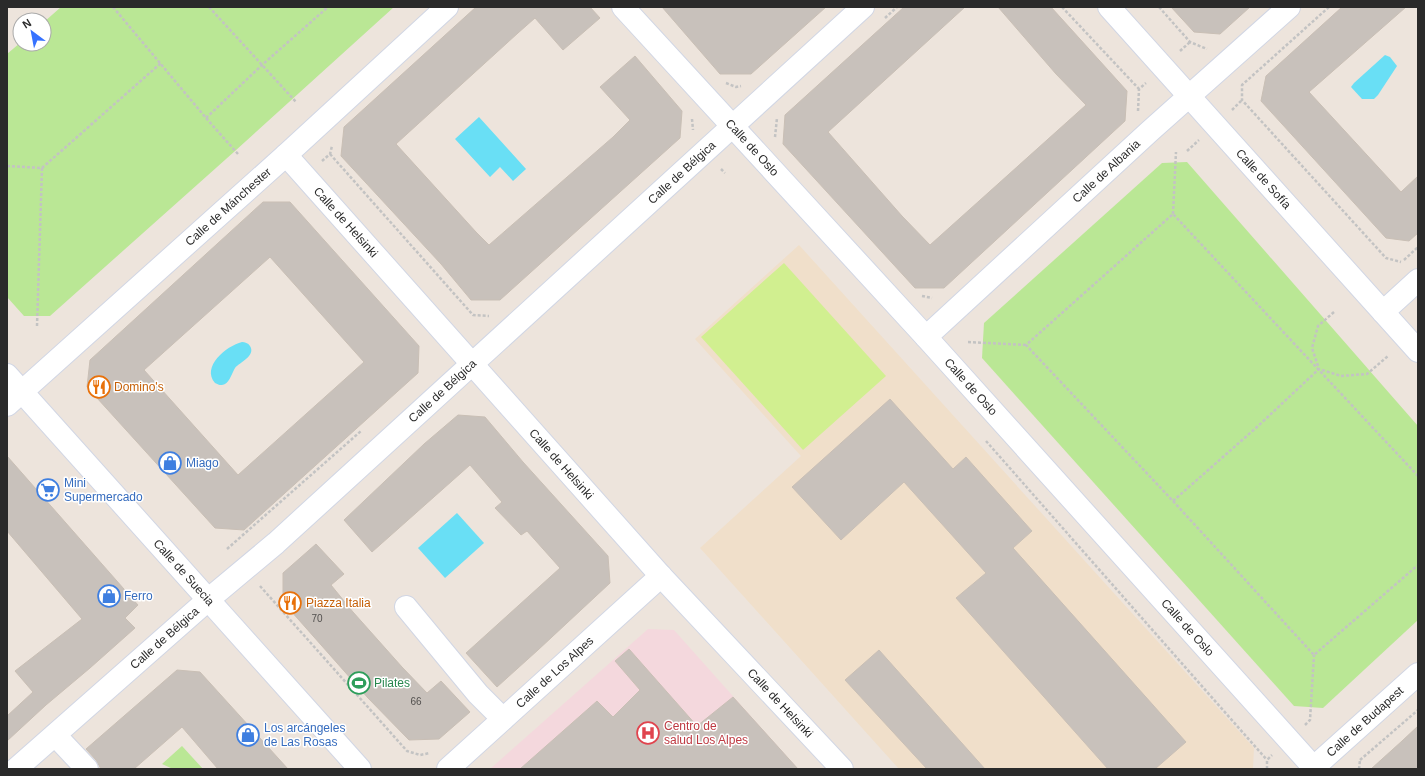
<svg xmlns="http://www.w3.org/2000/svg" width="1425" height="776" font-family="Helvetica,sans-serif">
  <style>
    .education { fill: #f0dfca }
    .medical { fill: #f4d8dd }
    .green { fill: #bae795 }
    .pitch { fill: #d1ef90 }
    .water { fill: #69dff5 }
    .building { fill: #c8c1bb; stroke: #c9bfb5; fill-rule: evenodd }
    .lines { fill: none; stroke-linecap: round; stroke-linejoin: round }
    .minor-casing { stroke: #d1d6e4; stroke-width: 24 }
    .path { stroke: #c3c3c3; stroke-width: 2.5; stroke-dasharray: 3 2; stroke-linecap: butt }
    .minor { stroke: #fff; stroke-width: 22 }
    .labels { text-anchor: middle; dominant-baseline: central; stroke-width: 3; stroke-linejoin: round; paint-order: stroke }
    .number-label { font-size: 10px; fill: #52504e }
    .street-label { font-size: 12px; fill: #2a2a2a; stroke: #fff }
    .food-label { font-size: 12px; fill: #c56008; stroke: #fff; text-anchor: start }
    .shop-label { font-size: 12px; fill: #366cbe; stroke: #fff; text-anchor: start }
    .leisure-label { font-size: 12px; fill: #27864d; stroke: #fff; text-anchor: start }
    .health-label { font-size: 12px; fill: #be3a42; stroke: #fff; text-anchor: start }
  </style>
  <rect width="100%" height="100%" fill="#ede4dc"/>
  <polygon class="education" points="799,245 1254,748 1253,769 899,769 700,548 801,456 695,339"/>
  <polygon class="medical" points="648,629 674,630 798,769 490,769"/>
  <g class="green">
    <polygon points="61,7 394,7 235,151 50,316 24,316 7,297 7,54 20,43 20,44 44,44 44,22"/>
    <polygon points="1187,162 1418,426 1418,620 1323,708 1294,706 982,358 984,323 1162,163"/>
    <polygon points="182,746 203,769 173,769 162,764"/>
  </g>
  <polygon class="pitch" points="784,263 886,376 803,450 701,337"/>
  <g class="water">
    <polygon points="1385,55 1390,57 1397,66 1378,95 1374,99 1362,99 1351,87 1354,83"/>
    <polygon points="479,117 526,169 513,181 500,167 490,177 455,139"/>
    <path d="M 242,342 C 245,342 248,343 250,346 C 256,356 240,362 235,368 C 232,373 230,381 225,384 C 221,386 219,385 215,383 C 201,367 226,346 242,342 Z"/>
    <polygon points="457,513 484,543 445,578 418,548"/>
  </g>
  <g class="building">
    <polygon points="476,7 590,7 600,18 563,50 535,18 518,33 396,144 476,232 489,245 613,137 630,120 600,87 635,56 682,111 680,138 500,300 471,300 441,264 341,156 344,127"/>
    <polygon points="662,7 826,7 751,74 720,74"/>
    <polygon points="904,7 965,7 828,132 902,216 930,245 1086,105 1056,74 998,7 1051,7 1127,91 1125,121 944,288 915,288 783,144 785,115"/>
    <polygon points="1171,7 1250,7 1220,34 1194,32"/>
    <polygon points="1342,7 1406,7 1309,92 1401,192 1418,176 1418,233 1409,241 1386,238 1261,101 1266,76"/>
    <path d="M 263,202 L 290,202 L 419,346 L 418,373 L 244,530 L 215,528 L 87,387 L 90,360 ZM 270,257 L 364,362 L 238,475 L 144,370 Z"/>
    <polygon points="890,399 953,469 966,457 1032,531 1013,548 1186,742 1155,769 1108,769 956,598 986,573 904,482 841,540 792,487"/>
    <polygon points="458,415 485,417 523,462 608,556 610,583 538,650 497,687 466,653 560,568 527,531 521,535 495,508 502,502 470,465 372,552 344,520 424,444"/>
    <polygon points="7,456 138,605 125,618 135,628 90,668 46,705 7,741 7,716 33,692 15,671 82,619 7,531"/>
    <polygon points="316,544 344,574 331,585 353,612 402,667 427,693 441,681 470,712 439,739 409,740 368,698 283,602 283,573"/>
    <polygon points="629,649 697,726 733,697 798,769 520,769 597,701 613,717 640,690 615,661"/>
    <polygon points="879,650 985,769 927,769 845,680"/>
    <polygon points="177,670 200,672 288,769 218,769 182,727 134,769 101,769 96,760 86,749"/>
    <polygon points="1418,726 1418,769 1371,769 1402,741"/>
  </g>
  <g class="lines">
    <g class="minor-casing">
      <g id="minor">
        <path id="s1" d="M 623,7 L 926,337 L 1315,769"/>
        <path id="s2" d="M 1109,7 L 1418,351"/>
        <path id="s3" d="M 286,155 L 661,576 L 842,769"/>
        <polyline points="1383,312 1418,280"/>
        <path id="s4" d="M 926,337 L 1150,131 L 1289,7"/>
        <path id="s5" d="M 7,375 L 360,769"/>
        <path id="s6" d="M 7,405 L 286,155 L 447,7"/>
        <polyline points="406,607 478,694 503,719"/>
        <polyline points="55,735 87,769"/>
        <path id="s7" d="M 16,769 L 209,599 L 276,543 L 863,7"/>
        <path id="s8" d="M 448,769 L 661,576"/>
        <path id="s9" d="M 1312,769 L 1418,674"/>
      </g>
    </g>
    <g class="path">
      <polyline points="113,7 206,118 238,154"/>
      <polyline points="209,7 296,102"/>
      <polyline points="1062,7 1139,89"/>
      <polyline points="1159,7 1190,42 1207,49"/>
      <polyline points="1329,7 1242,85 1242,100 1386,258 1401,262"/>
      <polyline points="885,18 897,7"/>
      <polyline points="1180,51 1190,42"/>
      <polyline points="726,83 736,87 741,86"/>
      <polyline points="1232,110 1242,100"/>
      <polyline points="1138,111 1139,89 1146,83"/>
      <polyline points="206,118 262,65 328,7"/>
      <polyline points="692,119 693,130"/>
      <polyline points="775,137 777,118"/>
      <polyline points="1187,151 1199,140"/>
      <polyline points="330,154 473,315 489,316"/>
      <polyline points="322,161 330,154 332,146"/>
      <polyline points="7,166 42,168 161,63"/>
      <polyline points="721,169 725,173"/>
      <polyline points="1173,214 1176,152"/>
      <polyline points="1404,260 1418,247"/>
      <polyline points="922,296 932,298"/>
      <polyline points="37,326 42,168"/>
      <polyline points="968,342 1026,345"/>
      <polyline points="1318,366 1312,348 1318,326 1334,312"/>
      <polyline points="986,441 1267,760"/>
      <polyline points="1418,476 1173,214 1026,345 1173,501 1314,655 1418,565"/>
      <polyline points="1173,501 1257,427 1319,369 1341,376 1367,374 1388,356"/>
      <polyline points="227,549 361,431"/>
      <polyline points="260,586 407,751 420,755 430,753"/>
      <polyline points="1305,725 1310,720 1314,655"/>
      <polyline points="1360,760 1418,710"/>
      <polyline points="1267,769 1267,760 1272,755"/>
      <polyline points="1359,769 1360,760"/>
    </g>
    <use href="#minor" class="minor"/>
  </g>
  <defs>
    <g id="restaurant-ring" transform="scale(1.15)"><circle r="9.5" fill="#fff" stroke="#e8710a" stroke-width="1.5"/><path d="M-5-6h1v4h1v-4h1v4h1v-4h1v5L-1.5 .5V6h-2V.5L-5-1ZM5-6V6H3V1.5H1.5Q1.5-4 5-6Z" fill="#e8710a"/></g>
    <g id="shop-ring" transform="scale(1.15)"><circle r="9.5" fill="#fff" stroke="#3f7fe0" stroke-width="1.5"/><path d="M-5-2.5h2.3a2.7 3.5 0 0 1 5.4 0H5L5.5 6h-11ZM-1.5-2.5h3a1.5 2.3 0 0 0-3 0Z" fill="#3f7fe0"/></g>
    <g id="supermarket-ring" transform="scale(1.15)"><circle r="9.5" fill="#fff" stroke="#3f7fe0" stroke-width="1.5"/><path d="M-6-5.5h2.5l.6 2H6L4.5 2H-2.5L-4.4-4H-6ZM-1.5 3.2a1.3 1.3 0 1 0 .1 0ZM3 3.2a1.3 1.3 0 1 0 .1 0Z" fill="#3f7fe0"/></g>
    <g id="stadium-ring" transform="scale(1.15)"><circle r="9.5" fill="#fff" stroke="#2e9e5b" stroke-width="1.5"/><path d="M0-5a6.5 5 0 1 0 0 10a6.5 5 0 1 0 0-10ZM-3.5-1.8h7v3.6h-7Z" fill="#2e9e5b"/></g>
    <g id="hospital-ring" transform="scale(1.15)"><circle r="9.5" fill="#fff" stroke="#e0444e" stroke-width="1.5"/><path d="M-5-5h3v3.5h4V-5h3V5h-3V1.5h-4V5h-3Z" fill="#e0444e"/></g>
  </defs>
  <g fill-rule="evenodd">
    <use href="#restaurant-ring" x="99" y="387"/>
    <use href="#shop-ring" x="170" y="463"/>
    <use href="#supermarket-ring" x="48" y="490"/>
    <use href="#shop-ring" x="109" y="596"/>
    <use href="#restaurant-ring" x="290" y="603"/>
    <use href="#stadium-ring" x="359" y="683"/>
    <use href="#hospital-ring" x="648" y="733"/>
    <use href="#shop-ring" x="248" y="735"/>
  </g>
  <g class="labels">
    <g class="number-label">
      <text x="317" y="618">70</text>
      <text x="416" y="701">66</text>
    </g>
    <g class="street-label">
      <text stroke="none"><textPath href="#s1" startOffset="191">Calle de Oslo</textPath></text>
      <text stroke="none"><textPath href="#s4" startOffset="245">Calle de Albania</textPath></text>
      <text stroke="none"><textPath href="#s7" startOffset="894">Calle de Bélgica</textPath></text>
      <text stroke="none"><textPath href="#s2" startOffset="231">Calle de Sofía</textPath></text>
      <text stroke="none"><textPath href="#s6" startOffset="297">Calle de Mánchester</textPath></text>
      <text stroke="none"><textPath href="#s3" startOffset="90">Calle de Helsinki</textPath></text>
      <text stroke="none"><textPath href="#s1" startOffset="515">Calle de Oslo</textPath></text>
      <text stroke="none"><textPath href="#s7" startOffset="570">Calle de Bélgica</textPath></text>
      <text stroke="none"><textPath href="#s3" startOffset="414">Calle de Helsinki</textPath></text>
      <text stroke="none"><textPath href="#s5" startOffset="265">Calle de Suecia</textPath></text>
      <text stroke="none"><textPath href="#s1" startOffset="839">Calle de Oslo</textPath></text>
      <text stroke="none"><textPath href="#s7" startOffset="198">Calle de Bélgica</textPath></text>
      <text stroke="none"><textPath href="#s8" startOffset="144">Calle de Los Alpes</textPath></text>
      <text stroke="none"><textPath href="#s3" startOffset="738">Calle de Helsinki</textPath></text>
      <text stroke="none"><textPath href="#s9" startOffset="71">Calle de Budapest</textPath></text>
    </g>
    <g class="food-label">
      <text x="114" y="387">Domino's</text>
      <text x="306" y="603">Piazza Italia</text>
    </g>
    <g class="shop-label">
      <text x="186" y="463">Miago</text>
      <text x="64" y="483">Mini<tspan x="64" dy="14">Supermercado</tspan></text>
      <text x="124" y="596">Ferro</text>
      <text x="264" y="728">Los arcángeles<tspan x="264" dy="14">de Las Rosas</tspan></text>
    </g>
    <g class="leisure-label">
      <text x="374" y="683">Pilates</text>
    </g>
    <g class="health-label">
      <text x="664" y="726">Centro de<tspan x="664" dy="14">salud Los Alpes</tspan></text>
    </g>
  </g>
  <rect width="1425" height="776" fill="none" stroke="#2a2a2a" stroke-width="16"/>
  <g transform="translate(32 32) rotate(328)"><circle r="19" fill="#ffffff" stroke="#aaaaaa"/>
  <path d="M0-3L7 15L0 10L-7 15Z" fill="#3772ff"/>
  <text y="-6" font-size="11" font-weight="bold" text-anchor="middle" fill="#2a2a2a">N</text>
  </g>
</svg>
